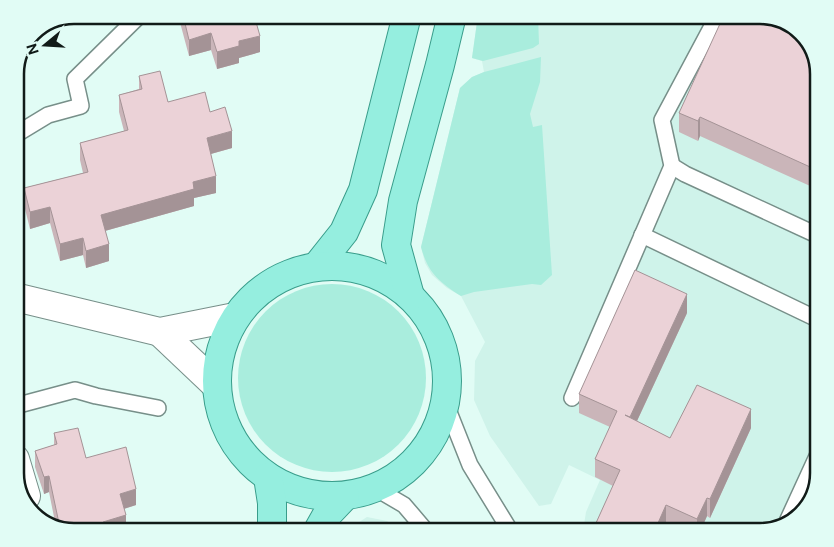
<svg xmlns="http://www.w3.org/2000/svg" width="834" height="547" font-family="'Public Sans',sans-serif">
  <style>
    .built { fill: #cff3ea }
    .green { fill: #a9eddd }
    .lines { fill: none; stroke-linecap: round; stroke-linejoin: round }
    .service-casing { stroke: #778f89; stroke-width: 18 }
    .minor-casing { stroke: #778f89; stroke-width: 30 }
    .primary-casing { stroke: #399d8b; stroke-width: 30 }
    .service { stroke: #fff; stroke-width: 15 }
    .minor { stroke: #fff; stroke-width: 28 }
    .primary { stroke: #95eedf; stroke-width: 28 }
    .wall { fill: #cab5b9 }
    .shaded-wall { fill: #a49396 }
    .building { fill: #ebd2d7; stroke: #a49396 }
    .rim { fill: none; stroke: #111b18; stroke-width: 2.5 }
  </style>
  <rect width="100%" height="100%" fill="#e1fcf5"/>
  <g class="built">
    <polygon points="478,15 760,15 793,25 819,70 819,474 809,506 789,524 761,532 585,532 583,531 586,512 600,480 569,465 551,504 539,506 490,436 474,400 475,361 485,342 461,296 447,288 432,275 425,263 421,247 460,88 472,77 484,72 482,61 472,58"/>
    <polygon points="367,517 387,521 401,532 344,532"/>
  </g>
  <g class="green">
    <polygon points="478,15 538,15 539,44 533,48 483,61 472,58"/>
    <path d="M 541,57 L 540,82 L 530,114 L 533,127 L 542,125 L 552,275 L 541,285 L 532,284 L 474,292 L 461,296 C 439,282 428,273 421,247 L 460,88 L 472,77 L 484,72 Z"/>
    <circle cx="332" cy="378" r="94"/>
  </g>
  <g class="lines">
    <g class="service-casing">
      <g id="service">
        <polyline points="15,135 48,115 81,106 75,79 140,15"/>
        <polyline points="672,166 685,174 819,236"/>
        <polyline points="642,235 819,320"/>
        <polyline points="572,398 672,166 662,120 718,15"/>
        <polyline points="445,402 470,465 511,532"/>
        <polyline points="15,406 75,390 96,396 158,408"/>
        <polyline points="375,488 404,505 427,532"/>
        <polyline points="785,526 819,452"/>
      </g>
    </g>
    <g class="minor-casing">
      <g id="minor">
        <polyline points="15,297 160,332 235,317"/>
        <polyline points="160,332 217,386"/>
        <polyline points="15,459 26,496"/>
      </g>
    </g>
    <g class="primary-casing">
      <g id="primary">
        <polyline points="317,266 344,232 363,190 407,15"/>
        <circle cx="332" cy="381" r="115"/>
        <polyline points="410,296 396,245 403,201 440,65 452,15"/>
        <polyline points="268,477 272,503 272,532"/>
        <polyline points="317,532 326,516 345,496"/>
      </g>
    </g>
    <use href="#service" class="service"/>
    <use href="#minor" class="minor"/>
    <use href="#primary" class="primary"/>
  </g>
  <g class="wall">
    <polygon points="178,15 254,15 260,52 239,58 239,63 217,69 211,50 189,56"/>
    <polygon points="819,70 819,190 700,136 698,141 679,132 679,113"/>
    <polygon points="139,76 168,102 210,112 232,148 211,154 216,193 194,198 194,206 105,231 109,261 86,268 83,255 60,261 50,223 30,229 24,205 24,188 83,173 80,160 80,143 124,131 119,112 119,95 139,89"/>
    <polygon points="687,313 637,421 670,438 751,428 710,518 707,516 700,532 684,532 666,524 663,532 596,532 596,523 613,486 595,477 595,459 610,427 579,413 579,394"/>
    <polygon points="54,433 86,458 136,505 124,509 126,532 74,532 56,527 49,492 44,494 35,467 35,451 54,445"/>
  </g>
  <g class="shaded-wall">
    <polygon points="211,33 211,50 189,56 189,40"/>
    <polygon points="260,36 260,52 239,58 239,63 217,69 217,52 239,41"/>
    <polygon points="700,117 700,136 698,141 698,121"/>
    <polygon points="232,131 232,148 207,155 207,138"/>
    <polygon points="216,176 216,193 194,198 194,206 101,232 101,215 193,182"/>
    <polygon points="50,207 50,223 30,229 30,212"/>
    <polygon points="83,238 83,255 60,261 60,244"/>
    <polygon points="109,244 109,261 86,268 86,251"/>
    <polygon points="687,294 687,313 630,436 630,417"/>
    <polygon points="751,409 751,428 710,518 710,499"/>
    <polygon points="49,476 49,492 44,494 44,477"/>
    <polygon points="136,489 136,505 120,510 120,494"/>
    <polygon points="707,498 707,516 700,532 697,532 697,519"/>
    <polygon points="666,505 666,524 663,532 654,532"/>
    <polygon points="126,515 126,532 103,532 103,522"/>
  </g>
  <g class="building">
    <polygon points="183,15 254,15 260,36 239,41 239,46 217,52 211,33 189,40"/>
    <polygon points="724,15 760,15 793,25 819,70 819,171 700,117 698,121 679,113"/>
    <polygon points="160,71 168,102 205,92 210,112 225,107 232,131 207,138 216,176 193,182 194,189 101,215 109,244 86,251 83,238 60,244 50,207 30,212 24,188 88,172 80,143 128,130 119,95 142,89 139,76"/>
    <polygon points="635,270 687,294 630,417 625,415 670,438 697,385 751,409 710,499 707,498 697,519 666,505 654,532 606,532 596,523 620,470 595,459 617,411 579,394"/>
    <polygon points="78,428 86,458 126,447 136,489 120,494 126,515 103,522 106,532 74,532 60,528 49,476 44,477 35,451 57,444 54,433"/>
  </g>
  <path d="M0 0H834V547H0ZM74 24H760A50 50 0 0 1 810 74V473A50 50 0 0 1 760 523H74A50 50 0 0 1 24 473V74A50 50 0 0 1 74 24Z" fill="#e1fcf5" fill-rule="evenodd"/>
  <path class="rim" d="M74 24H760A50 50 0 0 1 810 74V473A50 50 0 0 1 760 523H74A50 50 0 0 1 24 473V74A50 50 0 0 1 74 24Z"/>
  <g transform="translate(45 45) rotate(252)" stroke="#e1fcf5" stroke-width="4" paint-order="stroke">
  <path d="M0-4L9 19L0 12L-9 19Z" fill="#111b18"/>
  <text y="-8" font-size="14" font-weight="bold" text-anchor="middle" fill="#111b18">N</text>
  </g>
</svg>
